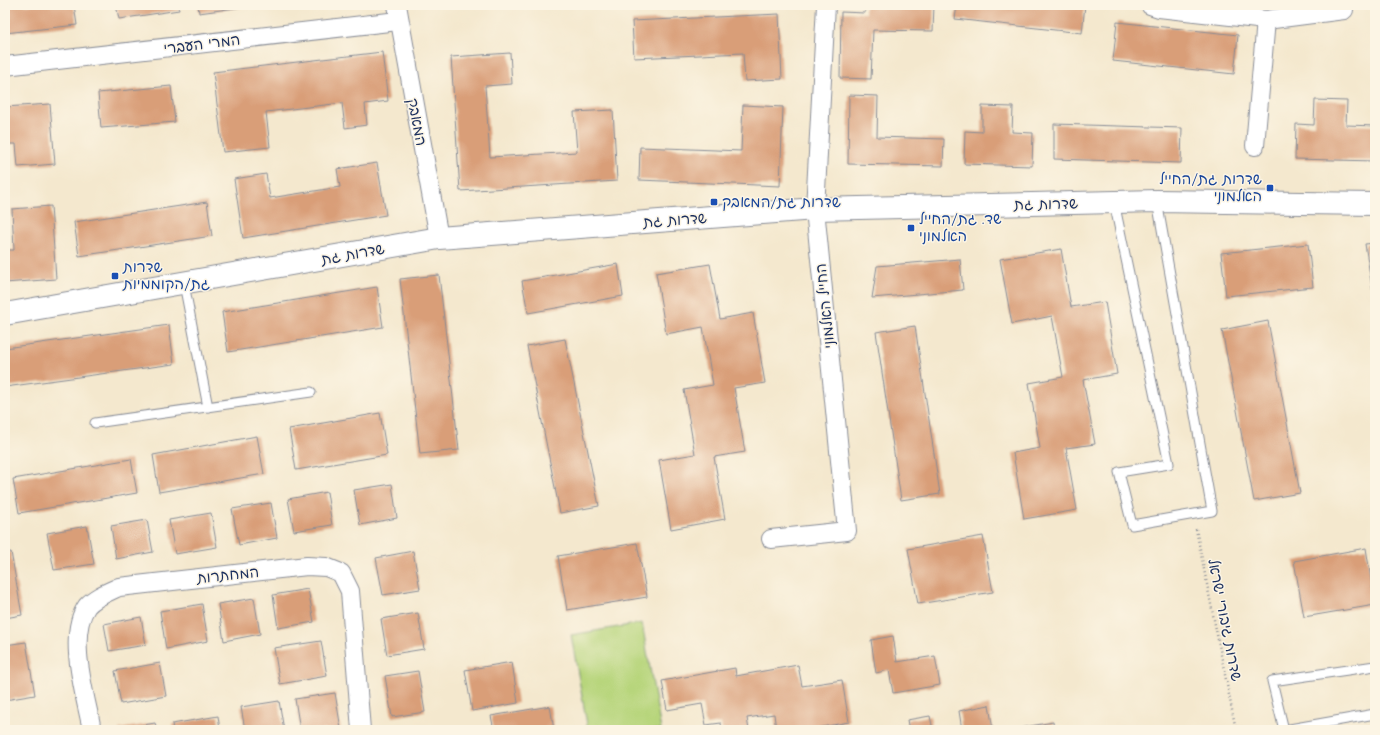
<svg xmlns="http://www.w3.org/2000/svg" width="1380" height="735" font-family="'Comic Neue','Playpen Sans Hebrew',sans-serif">
  <style>
    .green { fill: #b7d57c; stroke: #69826d }
    .building { fill: #d99e78 }
    .lines { fill: none; stroke-linecap: round; stroke-linejoin: round }
    .service-casing { stroke: #888c96; stroke-width: 11 }
    .minor-casing { stroke: #888c96; stroke-width: 20 }
    .tertiary-casing { stroke: #888c96; stroke-width: 24 }
    .path { stroke: #888c96; stroke-width: 2.5; stroke-dasharray: 1 3; stroke-linecap: butt }
    .service { stroke: #fff; stroke-width: 9 }
    .minor { stroke: #fff; stroke-width: 18 }
    .tertiary { stroke: #fff; stroke-width: 22 }
    .transit-dot { fill: #1a4fb4; stroke: #fcf5e5; stroke-width: 1.5 }
    .labels { text-anchor: middle; dominant-baseline: central; stroke-width: 3; stroke-linejoin: round; paint-order: stroke }
    .street-label { font-size: 15px; fill: #1b2f5e; stroke: #fcf5e5 }
    .transit-label { font-size: 15px; fill: #164399; stroke: #fcf5e5; text-anchor: start }
  </style>
  <rect width="100%" height="100%" fill="#fcf5e5"/>
  <filter id="ink" filterUnits="userSpaceOnUse"><feTurbulence type="fractalNoise" baseFrequency=".025" numOctaves="2"/><feDisplacementMap in="SourceGraphic" scale="8" xChannelSelector="R" yChannelSelector="G"/><feConvolveMatrix kernelMatrix="1 2 1 2 8 2 1 2 1" color-interpolation-filters="sRGB"/></filter>
  <filter id="wash" filterUnits="userSpaceOnUse"><feTurbulence type="fractalNoise" baseFrequency=".012" numOctaves="4" result="noise"/><feDisplacementMap in="SourceGraphic" scale="16" xChannelSelector="R" yChannelSelector="G"/><feGaussianBlur stdDeviation="0.9" result="paint"/><feColorMatrix in="noise" values="0 0 0 0 0 0 0 0 0 0 0 0 0 0 0 0 0 1.4 0 .05"/><feComposite in="paint" operator="in"/></filter>
  <g filter="url(#wash)">
    <rect width="100%" height="100%" fill="#f4e8ce"/>
    <polygon class="green" points="642,623 661,730 588,730 571,635"/>
    <g id="blocks">
      <g class="building">
        <polygon points="5,5 74,5 77,25 5,33"/>
        <polygon points="116,5 178,5 179,10 119,19"/>
        <polygon points="198,5 250,5 250,6 199,13"/>
        <polygon points="865,5 934,5 933,31 873,30 871,79 840,78 841,12 865,13"/>
        <polygon points="957,5 1085,5 1082,33 955,19"/>
        <polygon points="779,14 782,79 745,81 743,53 634,58 632,21"/>
        <polygon points="1117,22 1238,35 1234,74 1113,61"/>
        <polygon points="382,52 388,101 365,104 367,125 345,128 342,103 266,112 270,147 223,152 213,72"/>
        <polygon points="510,53 512,84 485,86 490,157 577,152 574,112 613,110 617,181 460,191 451,57"/>
        <polygon points="171,86 175,122 101,128 98,93"/>
        <polygon points="849,95 878,96 877,137 944,139 943,166 848,164"/>
        <polygon points="1315,100 1347,101 1346,125 1375,126 1375,161 1295,159 1296,124 1314,125"/>
        <polygon points="50,104 55,164 18,167 16,144 5,144 5,107"/>
        <polygon points="743,105 783,107 780,186 639,180 640,147 741,151"/>
        <polygon points="982,106 1013,107 1012,132 1033,133 1032,166 964,164 965,131 982,132"/>
        <polygon points="1054,124 1182,128 1181,163 1054,159"/>
        <polygon points="377,163 386,215 243,238 234,179 266,174 270,198 340,187 337,169"/>
        <polygon points="207,202 212,236 79,256 74,222"/>
        <polygon points="51,206 56,279 5,283 5,250 14,250 12,209"/>
        <polygon points="1375,243 1375,300 1374,300 1365,244"/>
        <polygon points="1308,244 1313,287 1226,296 1221,253"/>
        <polygon points="1061,249 1071,307 1105,302 1117,374 1083,380 1095,444 1066,448 1077,510 1024,519 1013,453 1040,448 1029,383 1063,377 1052,316 1012,324 1000,259"/>
        <polygon points="960,259 963,290 872,298 877,266"/>
        <polygon points="618,264 623,296 528,313 522,281"/>
        <polygon points="710,264 720,319 753,313 765,383 734,388 745,452 714,457 725,519 671,529 659,460 695,454 684,390 713,385 703,327 666,334 656,273"/>
        <polygon points="439,275 459,450 420,454 400,279"/>
        <polygon points="377,287 383,327 228,352 222,312"/>
        <polygon points="1268,321 1300,493 1254,501 1222,330"/>
        <polygon points="169,325 174,364 5,387 5,348"/>
        <polygon points="915,326 940,494 901,500 876,332"/>
        <polygon points="565,339 599,506 560,513 527,346"/>
        <polygon points="380,413 387,455 296,470 289,429"/>
        <polygon points="257,436 264,474 159,492 153,455"/>
        <polygon points="131,459 137,493 19,513 13,479"/>
        <polygon points="392,484 397,518 360,525 354,490"/>
        <polygon points="327,492 332,525 294,531 288,499"/>
        <polygon points="271,503 277,538 239,545 232,509"/>
        <polygon points="211,513 217,547 175,554 169,520"/>
        <polygon points="147,520 153,552 116,559 111,526"/>
        <polygon points="87,526 94,564 54,570 47,533"/>
        <polygon points="983,536 993,592 918,604 908,549"/>
        <polygon points="637,543 647,597 567,610 558,556"/>
        <polygon points="1366,548 1375,605 1304,617 1294,561"/>
        <polygon points="413,551 420,589 383,595 376,558"/>
        <polygon points="11,552 22,615 5,618 5,553"/>
        <polygon points="308,589 314,622 278,628 273,595"/>
        <polygon points="254,598 260,634 224,641 218,604"/>
        <polygon points="202,604 208,641 166,649 160,611"/>
        <polygon points="418,613 424,649 387,655 381,619"/>
        <polygon points="141,617 146,645 109,651 104,624"/>
        <polygon points="893,636 897,662 935,656 940,685 893,693 889,670 876,673 871,640"/>
        <polygon points="321,641 327,676 280,684 274,648"/>
        <polygon points="26,642 35,695 5,700 5,645"/>
        <polygon points="512,662 518,703 472,711 465,670"/>
        <polygon points="160,663 166,696 121,704 115,671"/>
        <polygon points="798,665 802,686 842,680 849,722 805,730 776,730 774,714 747,718 749,730 722,730 721,723 706,725 702,704 667,710 662,681 735,668 736,676"/>
        <polygon points="418,671 425,712 392,717 385,676"/>
        <polygon points="335,693 341,729 300,730 295,699"/>
        <polygon points="279,701 284,730 245,730 241,707"/>
        <polygon points="989,705 993,730 962,730 959,711"/>
        <polygon points="550,706 554,730 494,730 491,716"/>
        <polygon points="218,716 220,730 173,730 172,724"/>
        <polygon points="930,716 933,730 909,730 907,720"/>
        <polygon points="1053,722 1054,730 1013,730 1013,729"/>
        <polygon points="155,723 157,730 119,730 119,729"/>
      </g>
    </g>
  </g>
  <g filter="url(#ink)">
    <use href="#blocks" fill-opacity="0" stroke="#888c96" stroke-width="1"/>
    <g class="lines">
      <g class="service-casing">
        <g id="service">
          <polyline points="1114,202 1169,464 1119,472 1132,525 1212,511 1157,201"/>
          <polyline points="184,284 208,407"/>
          <polyline points="95,423 311,392"/>
          <polyline points="1375,666 1272,681 1284,730 1375,714"/>
        </g>
      </g>
      <g class="minor-casing">
        <g id="minor">
          <polyline points="397,5 439,238"/>
          <polyline points="1150,5 1159,8 1266,20 1344,10 1342,5"/>
          <polyline points="5,66 398,21"/>
          <polyline points="1255,146 1266,20"/>
          <polyline points="771,539 847,531 815,209 826,5"/>
          <path d="M 92,730 C 86,697 66,636 87,606 C 95,597 108,592 119,587 L 307,566 L 326,567 L 341,573 L 350,591 L 361,730"/>
        </g>
      </g>
      <g class="tertiary-casing">
        <polyline id="tertiary" points="5,314 439,238 815,209 1157,201 1375,204"/>
      </g>
      <polyline class="path" points="1196,529 1236,730"/>
      <use href="#service" class="service"/>
      <use href="#minor" class="minor"/>
      <use href="#tertiary" class="tertiary"/>
    </g>
  </g>
  <g class="transit-dot">
    <rect x="1266" y="184" width="8" height="8" rx="2"/>
    <rect x="710" y="198" width="8" height="8" rx="2"/>
    <rect x="907" y="224" width="8" height="8" rx="2"/>
    <rect x="111" y="272" width="8" height="8" rx="2"/>
  </g>
  <g class="labels">
    <g class="street-label">
      <text transform="translate(202 44) rotate(-7)">המרי העברי</text>
      <text transform="translate(417 122) rotate(79)">המאבק</text>
      <text transform="translate(1046 204) rotate(-1)">שדרות גת</text>
      <text transform="translate(675 220) rotate(-4)">שדרות גת</text>
      <text transform="translate(353 254) rotate(-10)">שדרות גת</text>
      <text transform="translate(825 306) rotate(-96)">החייל האלמוני</text>
      <text transform="translate(228 575) rotate(-6)">המחתרות</text>
      <text transform="translate(1225 620) rotate(79)">שדרות גיבורי ישראל</text>
    </g>
    <g class="transit-label">
      <text x="1262" y="179" text-anchor="end">שדרות גת/החייל<tspan x="1262" dy="17">האלמוני</tspan></text>
      <text x="722" y="202">שדרות גת/המאבק</text>
      <text x="919" y="219">שד. גת/החייל<tspan x="919" dy="17">האלמוני</tspan></text>
      <text x="123" y="267">שדרות<tspan x="123" dy="17">גת/הקוממיות</tspan></text>
    </g>
  </g>
  <rect width="1380" height="735" fill="none" stroke="#fcf5e5" stroke-width="20"/>
</svg>
